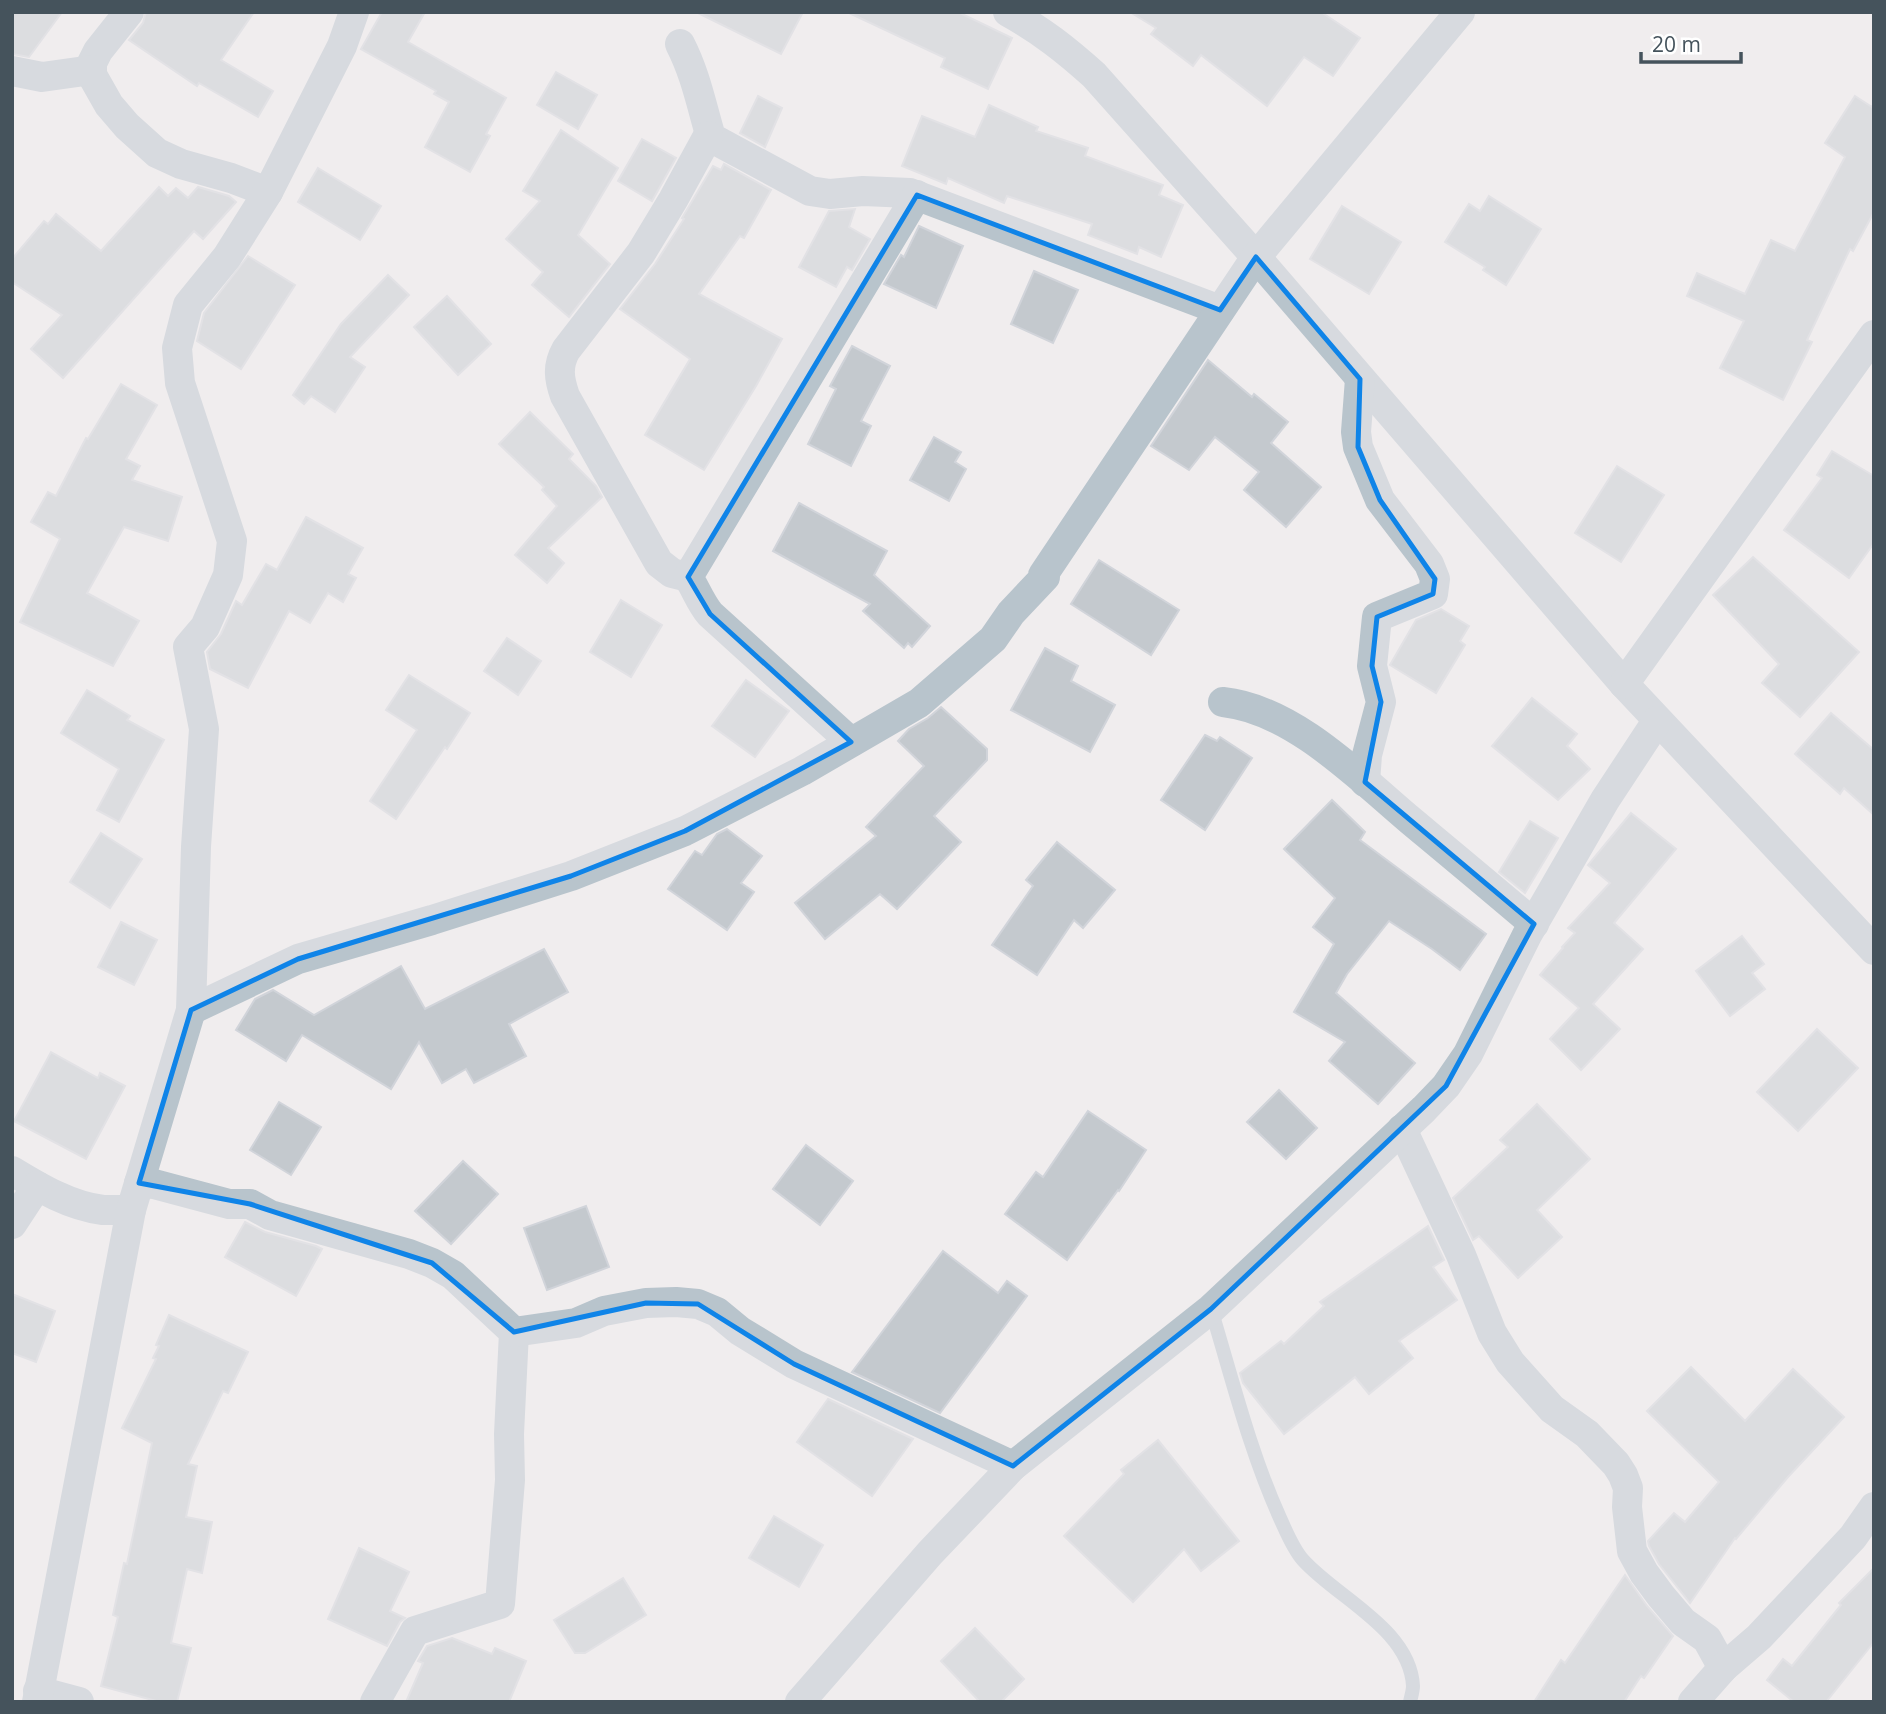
<svg xmlns="http://www.w3.org/2000/svg" width="1886" height="1714" font-family="'Open Sans',sans-serif">
  <style>
    .building { fill: #c4c9ce; stroke: #d1d4da; stroke-width: 2 }
    .lines { fill: none; stroke-linecap: round; stroke-linejoin: round }
    .lane { stroke: #b8c4cc; stroke-width: 14 }
    .street { stroke: #b8c4cc; stroke-width: 30 }
    .marked { fill: none; stroke: #0f84e8; stroke-width: 5; stroke-linejoin: round }
  </style>
  <rect width="100%" height="100%" fill="#f0edee"/>
  <g class="building">
    <polygon points="12,12 62,12 29,57 12,54"/>
    <polygon points="146,12 254,12 221,60 273,91 258,117 199,83 197,86 129,40 143,23"/>
    <polygon points="382,12 425,12 408,42 506,98 486,134 490,136 470,172 425,147 449,102 434,94 436,91 361,49"/>
    <polygon points="696,12 803,12 781,54"/>
    <polygon points="847,12 958,12 1012,38 988,89 941,67 945,58"/>
    <polygon points="1130,12 1321,12 1360,38 1333,76 1304,57 1267,106 1201,55 1193,66 1151,34 1156,28"/>
    <polygon points="556,72 597,95 578,129 537,105"/>
    <polygon points="758,96 782,108 765,147 740,133"/>
    <polygon points="1855,96 1872,107 1874,103 1874,212 1853,251 1850,249 1807,340 1812,342 1783,400 1720,368 1744,321 1687,296 1697,273 1745,294 1771,240 1795,251 1845,157 1825,143"/>
    <polygon points="989,105 1038,127 1036,131 1088,148 1085,156 1163,185 1159,195 1183,205 1161,257 1139,247 1137,254 1088,235 1092,224 1007,196 1004,203 948,178 946,184 902,166 922,116 975,137"/>
    <polygon points="561,130 618,168 578,235 610,264 569,317 532,285 543,272 506,239 540,201 523,191"/>
    <polygon points="642,139 676,158 652,201 618,181"/>
    <polygon points="724,164 771,190 744,238 740,236 699,294 782,339 756,386 704,470 645,435 690,359 620,309 655,264 684,219 682,218 713,166 721,170"/>
    <polygon points="318,168 381,206 360,240 298,202"/>
    <polygon points="159,187 168,196 176,188 188,198 198,187 229,196 236,202 203,239 194,231 63,378 31,349 62,315 12,282 12,259 44,221 48,224 56,214 101,251"/>
    <polygon points="1489,196 1541,229 1506,285 1483,270 1485,267 1445,242 1469,204 1480,211"/>
    <polygon points="1342,206 1401,242 1369,294 1310,259"/>
    <polygon points="855,209 849,227 870,239 852,270 847,267 836,287 799,267 829,211"/>
    <polygon points="919,226 963,246 936,308 884,284 901,255 904,257"/>
    <polygon points="248,256 295,285 241,369 197,341 204,313"/>
    <polygon points="1034,271 1078,290 1053,343 1011,324"/>
    <polygon points="388,275 409,295 350,357 365,367 335,412 311,396 304,404 293,395 341,324"/>
    <polygon points="447,296 491,344 458,375 414,327"/>
    <polygon points="852,346 890,366 861,421 871,426 851,466 808,444 836,389 830,386"/>
    <polygon points="1208,360 1252,397 1254,394 1288,422 1271,443 1321,487 1286,527 1244,490 1259,472 1215,437 1189,470 1151,446"/>
    <polygon points="121,384 157,405 126,459 140,466 132,480 182,497 168,541 124,527 87,593 139,621 113,666 20,622 60,539 31,522 48,492 56,496 86,438 88,439"/>
    <polygon points="530,412 573,454 569,459 596,486 602,497 548,548 564,563 547,583 515,555 557,506 542,490 544,487 499,444"/>
    <polygon points="934,437 961,452 955,462 966,469 949,501 910,480"/>
    <polygon points="1832,451 1874,476 1874,543 1849,578 1784,530 1822,478 1817,475"/>
    <polygon points="1617,466 1664,495 1621,562 1575,533"/>
    <polygon points="799,503 887,551 874,575 930,626 912,647 908,643 904,648 863,611 870,604 773,551"/>
    <polygon points="306,517 363,548 348,574 356,578 343,602 328,593 310,623 289,611 248,688 210,669 207,652 221,634 236,601 242,605 266,564 277,570"/>
    <polygon points="1753,557 1859,652 1800,717 1762,683 1779,664 1713,595"/>
    <polygon points="1099,560 1179,610 1151,655 1071,604"/>
    <polygon points="621,600 662,625 631,677 590,652"/>
    <polygon points="1441,609 1469,626 1460,641 1465,645 1436,693 1390,665 1416,620"/>
    <polygon points="507,638 541,661 518,695 484,671"/>
    <polygon points="1045,648 1078,666 1071,681 1115,705 1090,752 1011,710"/>
    <polygon points="409,675 470,713 447,749 445,747 396,819 370,801 417,730 386,710"/>
    <polygon points="746,680 789,711 755,757 712,726"/>
    <polygon points="87,690 130,716 127,720 164,740 119,822 97,810 119,769 61,733"/>
    <polygon points="1532,698 1577,734 1567,746 1590,769 1558,800 1492,746"/>
    <polygon points="941,707 987,749 987,760 934,816 961,842 897,909 880,894 825,939 795,903 876,836 866,827 924,766 898,741 909,729 928,718"/>
    <polygon points="1831,713 1874,750 1874,815 1844,788 1840,794 1795,754"/>
    <polygon points="1205,735 1217,741 1220,737 1252,758 1205,830 1161,800"/>
    <polygon points="1332,800 1365,832 1360,840 1486,934 1460,970 1432,949 1389,921 1347,974 1336,993 1415,1063 1378,1104 1329,1061 1345,1042 1294,1012 1334,944 1313,927 1335,898 1284,849"/>
    <polygon points="1631,813 1676,849 1614,923 1643,949 1593,1004 1620,1029 1581,1070 1550,1039 1579,1008 1540,975 1563,948 1562,947 1575,933 1568,928 1610,883 1588,865"/>
    <polygon points="1530,821 1558,838 1525,893 1499,872"/>
    <polygon points="727,829 762,856 741,883 754,892 727,930 668,889 695,851 702,855 717,834"/>
    <polygon points="101,833 142,859 110,908 70,882"/>
    <polygon points="1057,842 1115,890 1083,928 1074,920 1037,975 992,945 1033,886 1026,880"/>
    <polygon points="121,922 157,940 134,985 98,967"/>
    <polygon points="1742,936 1764,964 1752,973 1765,989 1730,1016 1696,971"/>
    <polygon points="544,949 568,992 509,1024 526,1056 474,1083 466,1069 442,1083 419,1042 391,1089 302,1035 286,1061 236,1030 255,999 273,990 314,1015 401,966 425,1009"/>
    <polygon points="1817,1029 1858,1068 1798,1131 1757,1092"/>
    <polygon points="51,1052 98,1078 100,1073 125,1086 86,1159 14,1121"/>
    <polygon points="1279,1090 1317,1128 1286,1159 1247,1122"/>
    <polygon points="279,1102 321,1127 291,1175 250,1150"/>
    <polygon points="1537,1104 1590,1159 1537,1210 1562,1237 1518,1278 1479,1236 1473,1240 1453,1198 1508,1147 1500,1140"/>
    <polygon points="1088,1111 1146,1150 1119,1191 1118,1190 1067,1260 1005,1214 1036,1172 1043,1177"/>
    <polygon points="806,1145 853,1181 820,1225 773,1189"/>
    <polygon points="463,1161 498,1194 451,1244 415,1211"/>
    <polygon points="586,1206 609,1267 547,1290 524,1228"/>
    <polygon points="245,1222 265,1232 316,1246 322,1249 296,1296 225,1257"/>
    <polygon points="1428,1226 1444,1260 1433,1267 1457,1300 1399,1341 1413,1358 1369,1394 1355,1377 1284,1434 1243,1383 1240,1373 1281,1341 1284,1344 1324,1306 1320,1302"/>
    <polygon points="943,1251 998,1293 1007,1281 1027,1296 940,1413 852,1372"/>
    <polygon points="12,1294 55,1311 36,1362 12,1353"/>
    <polygon points="169,1315 248,1352 228,1393 223,1391 188,1464 197,1466 186,1517 212,1522 202,1573 187,1569 171,1643 191,1648 177,1702 160,1702 101,1686 118,1617 113,1615 124,1563 127,1564 152,1443 122,1428 156,1359 153,1358 159,1346 156,1345"/>
    <polygon points="1691,1367 1745,1421 1793,1369 1844,1417 1788,1477 1736,1539 1735,1538 1690,1603 1659,1564 1649,1546 1648,1541 1674,1513 1685,1522 1719,1482 1647,1411"/>
    <polygon points="828,1399 913,1439 872,1496 797,1442"/>
    <polygon points="1158,1440 1239,1541 1201,1571 1184,1549 1133,1602 1064,1536 1124,1474 1121,1470"/>
    <polygon points="774,1516 823,1545 799,1587 749,1558"/>
    <polygon points="359,1548 409,1572 390,1611 405,1618 400,1622 387,1646 328,1619"/>
    <polygon points="1874,1568 1874,1642 1826,1702 1794,1702 1767,1680 1783,1659 1792,1666 1841,1605 1839,1603"/>
    <polygon points="1625,1575 1647,1606 1673,1636 1644,1678 1641,1676 1624,1702 1534,1702 1561,1660 1565,1663"/>
    <polygon points="623,1578 646,1615 585,1653 575,1653 554,1620"/>
    <polygon points="975,1628 1024,1679 1001,1702 980,1702 941,1661"/>
    <polygon points="452,1638 492,1654 495,1648 526,1661 509,1702 406,1702 423,1663 418,1661 427,1646"/>
  </g>
  <g class="lines">
    <path class="lane" d="M 1211,1309 C 1232,1378 1250,1452 1280,1518 C 1286,1531 1293,1549 1303,1560 C 1337,1598 1410,1629 1413,1686 C 1413,1691 1411,1697 1410,1702"/>
    <g class="street">
      <polyline points="129,12 98,51 92,63 92,75 109,105 127,126 157,153 181,164 231,178 268,192"/>
      <path d="M 1008,12 C 1042,31 1065,49 1094,75 L 1256,257 L 1624,684 L 1874,950"/>
      <path d="M 680,44 C 695,73 701,103 710,134 L 708,136 L 810,191 L 830,194 L 863,191 L 910,193 L 1220,310"/>
      <polyline points="12,71 42,77 92,70"/>
      <polyline points="1360,379 1356,432 1358,447 1380,500 1429,564 1435,579 1433,594 1377,617 1372,666 1381,702 1367,755 1365,782"/>
      <path d="M 688,577 L 672,573 L 659,563 L 565,396 C 559,379 557,366 566,350 L 641,253 L 673,200 L 708,136"/>
      <polyline points="1624,684 1874,335"/>
      <path d="M 1223,702 C 1292,709 1358,776 1410,820 C 1452,855 1493,889 1534,924"/>
      <path d="M 851,742 L 710,614 C 700,602 696,589 688,577 L 917,195"/>
      <polyline points="191,1010 298,959 432,920 571,876 685,831 802,771 919,703 993,639 1011,613 1045,577 1043,575 1256,257 1460,12"/>
      <polyline points="1402,1129 1461,1255 1492,1333 1510,1362 1552,1409 1587,1434 1616,1464 1623,1475 1628,1488 1627,1507 1632,1551 1644,1573 1661,1596 1683,1622 1707,1639 1723,1668"/>
      <path d="M 12,1171 C 40,1188 70,1206 103,1210 C 113,1210 122,1210 131,1210"/>
      <polyline points="139,1183 154,1184 229,1204 250,1204 270,1215 409,1254 432,1263 453,1275 514,1332 509,1434 510,1480 500,1604 415,1631 375,1702"/>
      <polyline points="12,1224 37,1186"/>
      <polyline points="514,1332 576,1323 604,1311 646,1303 676,1302 698,1304 717,1312 740,1331 794,1364 1013,1466"/>
      <polyline points="38,1691 79,1702"/>
      <polyline points="37,1702 131,1210 191,1010 196,847 204,729 188,647 205,627 228,575 232,541 180,383 177,348 188,305 227,257 268,192 342,46 354,12"/>
      <polyline points="800,1702 930,1553 1013,1466 1211,1309 1424,1109 1446,1086 1468,1054 1527,935 1605,800 1657,721"/>
      <polyline points="1693,1702 1723,1668 1759,1637 1853,1537 1874,1507"/>
    </g>
  </g>
  <path d="M0 0H1886V1714H0ZM 917,195 L 1220,310 L 1256,257 L 1360,379 L 1358,447 L 1380,500 L 1435,579 L 1433,594 L 1377,617 L 1372,666 L 1381,702 L 1365,782 L 1534,924 L 1446,1086 L 1211,1309 L 1013,1466 L 794,1364 L 698,1304 L 646,1303 L 514,1332 L 432,1263 L 250,1204 L 139,1183 L 191,1010 L 298,959 L 571,876 L 685,831 L 851,742 L 710,614 L 688,577 Z" fill="#f0edee" fill-opacity=".55" fill-rule="evenodd"/>
  <path class="marked" d="M 917,195 L 1220,310 L 1256,257 L 1360,379 L 1358,447 L 1380,500 L 1435,579 L 1433,594 L 1377,617 L 1372,666 L 1381,702 L 1365,782 L 1534,924 L 1446,1086 L 1211,1309 L 1013,1466 L 794,1364 L 698,1304 L 646,1303 L 514,1332 L 432,1263 L 250,1204 L 139,1183 L 191,1010 L 298,959 L 571,876 L 685,831 L 851,742 L 710,614 L 688,577 Z"/>
  <rect width="1886" height="1714" fill="none" stroke="#45535c" stroke-width="28"/>
  <path d="M1641 52v10h100v-10" fill="none" stroke="#45535c" stroke-width="3.5"/>
  <text x="1652" y="52" font-size="21" fill="#45535c" stroke="#ffffff" stroke-width="5" paint-order="stroke">20 m</text>
</svg>
